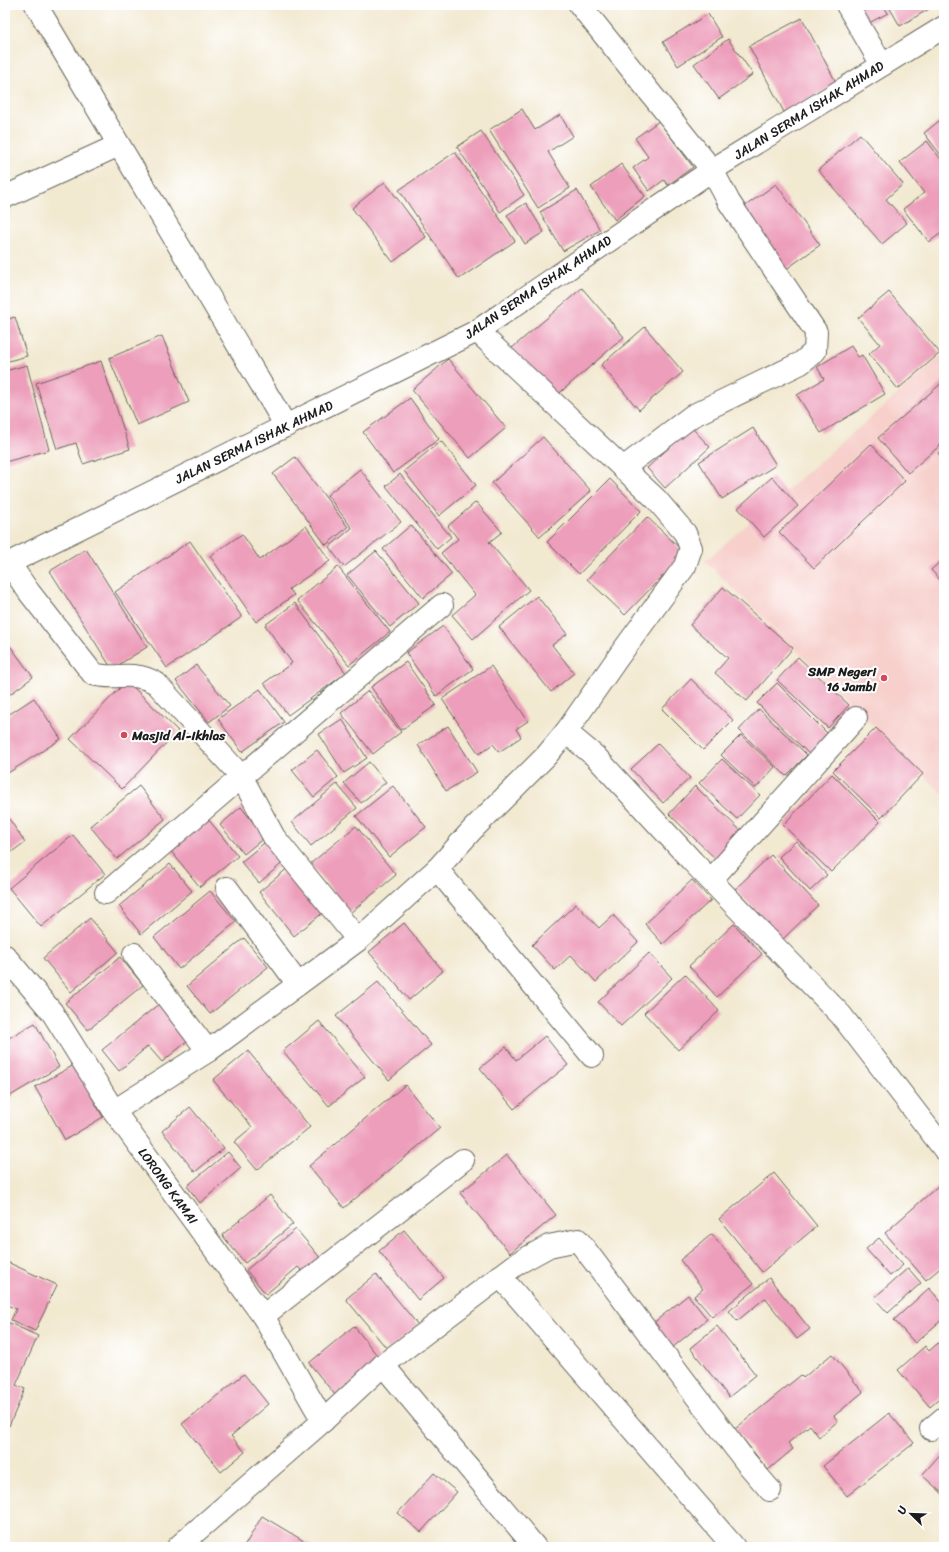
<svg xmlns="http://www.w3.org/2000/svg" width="949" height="1552" font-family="Sriracha,sans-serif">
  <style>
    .built { fill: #f7d0cc }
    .building { fill: #ed9eba }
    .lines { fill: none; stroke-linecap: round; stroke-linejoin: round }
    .minor-casing { stroke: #67645b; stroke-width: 24 }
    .minor { stroke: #fff; stroke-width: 22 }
    .poi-dot { fill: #d1495b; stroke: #fff; stroke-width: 1.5 }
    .labels { text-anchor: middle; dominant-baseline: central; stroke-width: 4; stroke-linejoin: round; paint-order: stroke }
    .street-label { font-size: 13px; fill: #1c1c1c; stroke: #fff }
    .poi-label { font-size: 13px; font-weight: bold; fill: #1c1c1c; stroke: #fff; text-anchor: end }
  </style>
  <rect width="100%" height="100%" fill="#fff"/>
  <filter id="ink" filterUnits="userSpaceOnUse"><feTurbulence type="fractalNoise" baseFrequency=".025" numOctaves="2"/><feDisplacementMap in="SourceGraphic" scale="8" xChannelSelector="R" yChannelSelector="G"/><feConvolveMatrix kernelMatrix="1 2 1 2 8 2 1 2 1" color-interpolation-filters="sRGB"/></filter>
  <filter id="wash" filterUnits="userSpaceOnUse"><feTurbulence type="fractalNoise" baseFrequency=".012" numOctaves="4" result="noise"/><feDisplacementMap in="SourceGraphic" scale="16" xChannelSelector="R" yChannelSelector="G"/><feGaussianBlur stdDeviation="0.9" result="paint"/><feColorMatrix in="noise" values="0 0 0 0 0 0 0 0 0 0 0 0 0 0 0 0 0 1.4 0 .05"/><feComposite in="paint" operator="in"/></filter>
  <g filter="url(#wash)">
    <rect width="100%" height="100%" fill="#f2e9d1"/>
    <polygon class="built" points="944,354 944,795 705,561"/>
    <g id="blocks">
      <g class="building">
        <polygon points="856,5 883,5 888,13 867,24"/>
        <polygon points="888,5 927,5 929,9 900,26"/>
        <polygon points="708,14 722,37 678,66 663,42"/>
        <polygon points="802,18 837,84 784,112 749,46"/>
        <polygon points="728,39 753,74 719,99 694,64"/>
        <polygon points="522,109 535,130 560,115 573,136 548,152 570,188 538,208 489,130"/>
        <polygon points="944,117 944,159 924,133"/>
        <polygon points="659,121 693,167 668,185 664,180 649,191 633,168 648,157 635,138"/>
        <polygon points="481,131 524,195 500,212 457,147"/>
        <polygon points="860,134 903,184 886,199 907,223 882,244 818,170"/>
        <polygon points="927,141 944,163 944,231 929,242 903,209 924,193 900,162"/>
        <polygon points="455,152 515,241 459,279 399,190"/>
        <polygon points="621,164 645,196 615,220 591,187"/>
        <polygon points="385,182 426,237 393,262 352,208"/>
        <polygon points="776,184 820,245 785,270 741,209"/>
        <polygon points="577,190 600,230 563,251 540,212"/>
        <polygon points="526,203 544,232 525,244 507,215"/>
        <polygon points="582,288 624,337 555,397 512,348"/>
        <polygon points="889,292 940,353 898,389 869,354 880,344 858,318"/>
        <polygon points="15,317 27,356 5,362 5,320"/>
        <polygon points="645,327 683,372 639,410 601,365"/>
        <polygon points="162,336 189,402 137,425 109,358"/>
        <polygon points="851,346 858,357 862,355 885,394 821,433 797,395 824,379 817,367"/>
        <polygon points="448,359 506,428 470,458 412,390"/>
        <polygon points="101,361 130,449 83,464 76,443 57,449 36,383"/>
        <polygon points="27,365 49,450 5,462 5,371"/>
        <polygon points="944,381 944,442 908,473 878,438"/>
        <polygon points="410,398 439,439 393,473 363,432"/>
        <polygon points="691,427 710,447 665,488 647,468"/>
        <polygon points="753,428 776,465 722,499 699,462"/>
        <polygon points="543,437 591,491 540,537 492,483"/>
        <polygon points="441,441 476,485 439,516 404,471"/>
        <polygon points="871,444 905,481 814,568 779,532"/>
        <polygon points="944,448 944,461 938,453"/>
        <polygon points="295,457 348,527 326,545 273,474"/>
        <polygon points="360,469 401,522 344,567 329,547 352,528 327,495"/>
        <polygon points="400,474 451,537 437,549 386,486"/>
        <polygon points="772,477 798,506 764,537 738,508"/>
        <polygon points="610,479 641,511 579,574 547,542"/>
        <polygon points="476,502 502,532 489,542 529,590 473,639 452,615 475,595 441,553 458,539 448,526"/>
        <polygon points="647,517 685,553 625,615 587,579"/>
        <polygon points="411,525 452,574 423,598 383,549"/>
        <polygon points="306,526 330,561 289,589 294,595 256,622 210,556 242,534 260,560"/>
        <polygon points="190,541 242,617 167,668 115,592"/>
        <polygon points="86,549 147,647 112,669 50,571"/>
        <polygon points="376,551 419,603 390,627 347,575"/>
        <polygon points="944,558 944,584 931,570"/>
        <polygon points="338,567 390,632 349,665 297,600"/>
        <polygon points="723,587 793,648 747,701 715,673 728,658 690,625"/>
        <polygon points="537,596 567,634 552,645 574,673 551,692 499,627"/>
        <polygon points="295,603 346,673 288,715 264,683 292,663 265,625"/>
        <polygon points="443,626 473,669 436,696 406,653"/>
        <polygon points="5,639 33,677 5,698"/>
        <polygon points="798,657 849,705 828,728 777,680"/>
        <polygon points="406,662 436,705 401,730 371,687"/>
        <polygon points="196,665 230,706 209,722 176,681"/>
        <polygon points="491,666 528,721 516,729 521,737 499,752 493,744 479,754 442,699"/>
        <polygon points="691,679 733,720 703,750 662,709"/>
        <polygon points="127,681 178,731 122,789 70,739"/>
        <polygon points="777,683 829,735 810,755 757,703"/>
        <polygon points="260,689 284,722 242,752 218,719"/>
        <polygon points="368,691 401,732 373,754 341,713"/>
        <polygon points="34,698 61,739 8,773 5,768 5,717"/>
        <polygon points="759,709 807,755 786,776 739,730"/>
        <polygon points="342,719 367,758 344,773 319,734"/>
        <polygon points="448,726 477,772 446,791 418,745"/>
        <polygon points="876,728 923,774 881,818 833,771"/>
        <polygon points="741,735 775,767 756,788 721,755"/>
        <polygon points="658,744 690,778 663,803 631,769"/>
        <polygon points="317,750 338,777 314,797 292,770"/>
        <polygon points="722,759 760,795 737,819 699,783"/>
        <polygon points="369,762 386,782 361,803 344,783"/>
        <polygon points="832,774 880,822 831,872 783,825"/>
        <polygon points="337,784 357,808 311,846 292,822"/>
        <polygon points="139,786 165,819 117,859 90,826"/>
        <polygon points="393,786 426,827 389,857 356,816"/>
        <polygon points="695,786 745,835 719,862 669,814"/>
        <polygon points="241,807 265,837 244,854 220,825"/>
        <polygon points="5,813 25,842 5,857"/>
        <polygon points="208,819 238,856 200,887 170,850"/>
        <polygon points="356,826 396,875 350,913 310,864"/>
        <polygon points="73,835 105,874 41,927 9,888"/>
        <polygon points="269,839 286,860 259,883 241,862"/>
        <polygon points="796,841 827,875 810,891 779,857"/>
        <polygon points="771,855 818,905 783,939 735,889"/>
        <polygon points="170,864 192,891 141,934 119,906"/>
        <polygon points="289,867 325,911 294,936 259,892"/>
        <polygon points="692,880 711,900 663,944 645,924"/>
        <polygon points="210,891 236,922 179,969 154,937"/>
        <polygon points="576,904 599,928 613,915 638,942 596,982 571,955 555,970 532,945"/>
        <polygon points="90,918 118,952 71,992 43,958"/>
        <polygon points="404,923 443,971 409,1000 369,952"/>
        <polygon points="734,924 762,954 717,997 689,966"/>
        <polygon points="244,938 268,967 210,1014 187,986"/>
        <polygon points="649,953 672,978 621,1026 598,1002"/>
        <polygon points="120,957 143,985 88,1030 65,1003"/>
        <polygon points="685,974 719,1011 678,1050 644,1013"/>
        <polygon points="378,982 431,1045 389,1080 336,1016"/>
        <polygon points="160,1003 189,1040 162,1062 148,1046 119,1071 102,1050"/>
        <polygon points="319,1021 365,1077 329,1106 283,1051"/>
        <polygon points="35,1023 59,1067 5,1099 5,1040"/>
        <polygon points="545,1036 568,1065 514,1109 480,1068 506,1047 516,1060"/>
        <polygon points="248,1051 310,1127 257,1170 234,1142 252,1127 213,1080"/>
        <polygon points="74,1065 103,1117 65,1140 35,1087"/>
        <polygon points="405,1085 440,1128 344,1208 309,1166"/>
        <polygon points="190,1107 224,1148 195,1172 162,1131"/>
        <polygon points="228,1152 241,1168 200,1203 187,1186"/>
        <polygon points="507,1155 556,1215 510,1253 460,1193"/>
        <polygon points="774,1173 817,1226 762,1272 719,1219"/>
        <polygon points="939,1185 944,1191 944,1265 926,1280 885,1233"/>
        <polygon points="270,1195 293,1224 245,1263 222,1235"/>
        <polygon points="296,1229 323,1261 306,1275 298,1267 266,1294 246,1270"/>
        <polygon points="404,1230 444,1278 418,1300 379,1251"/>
        <polygon points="712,1234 753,1284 712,1317 694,1296 703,1289 680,1260"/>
        <polygon points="879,1238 903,1265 890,1276 866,1249"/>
        <polygon points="5,1261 57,1285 35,1331 11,1320 16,1309 5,1304"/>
        <polygon points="908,1268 921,1283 888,1313 874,1298"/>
        <polygon points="376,1274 418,1325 388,1350 346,1299"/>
        <polygon points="769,1278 810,1329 797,1339 765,1298 737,1321 729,1311"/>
        <polygon points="929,1288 944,1305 944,1318 915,1343 894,1320"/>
        <polygon points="688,1295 707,1319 672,1348 652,1324"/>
        <polygon points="5,1321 38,1336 16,1385 25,1389 9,1426 5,1424"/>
        <polygon points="354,1326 380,1359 336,1396 309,1363"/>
        <polygon points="717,1326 756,1375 729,1397 690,1348"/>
        <polygon points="944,1338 944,1395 930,1407 898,1370 925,1346 929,1351"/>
        <polygon points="832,1354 863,1392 834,1416 838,1421 819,1437 810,1425 788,1443 793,1449 768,1470 735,1429 801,1375 803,1378"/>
        <polygon points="244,1374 268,1404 231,1436 245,1452 221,1472 182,1424"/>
        <polygon points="889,1413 914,1443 847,1496 823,1466"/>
        <polygon points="944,1450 944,1495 922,1475"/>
        <polygon points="434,1473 457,1492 421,1532 398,1513"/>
        <polygon points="262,1516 314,1547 244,1547"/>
      </g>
    </g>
  </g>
  <g filter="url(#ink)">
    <use href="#blocks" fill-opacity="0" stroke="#67645b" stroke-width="1"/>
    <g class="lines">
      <g class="minor-casing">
        <g id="minor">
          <polyline points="36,5 286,426"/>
          <polyline points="580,5 712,170 729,202 816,332 815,351 801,363 692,416 623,468"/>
          <polyline points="847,5 882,65"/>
          <polyline points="5,197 119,145"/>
          <path d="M 9,563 L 29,592 L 93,674 C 116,681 131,669 156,683 L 241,776 L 274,837 L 358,940"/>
          <polyline points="5,565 477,331 712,170 944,27"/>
          <polyline points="566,732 596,757 693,862 841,1015 944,1149"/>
          <polyline points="437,869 592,1056"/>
          <polyline points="711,880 856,718"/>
          <polyline points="227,888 298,984"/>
          <polyline points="106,893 442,605"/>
          <polyline points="134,954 208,1051"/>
          <polyline points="5,956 52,1012 114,1111 263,1316 323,1421"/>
          <polyline points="114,1111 208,1051 358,940 437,869 473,829 546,756 566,732 619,656 685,566 691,548 685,533 656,499 477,331"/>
          <polyline points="500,1276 734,1547"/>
          <polyline points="263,1316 463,1160"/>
          <polyline points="383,1365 535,1547"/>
          <polyline points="931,1429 944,1418"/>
          <polyline points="178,1547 323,1421 383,1365 518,1263 549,1246 578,1240 746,1462 770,1490"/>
        </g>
      </g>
      <use href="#minor" class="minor"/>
    </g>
  </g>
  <g class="poi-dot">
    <circle cx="884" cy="678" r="4"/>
    <circle cx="124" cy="735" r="4"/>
  </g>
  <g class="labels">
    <g class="street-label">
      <text transform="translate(809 110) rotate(-32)">JALAN SERMA ISHAK AHMAD</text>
      <text transform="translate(538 287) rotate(-34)">JALAN SERMA ISHAK AHMAD</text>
      <text transform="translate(254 442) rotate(-26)">JALAN SERMA ISHAK AHMAD</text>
      <text transform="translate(168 1186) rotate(54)">LORONG KAMAI</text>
    </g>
    <g class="poi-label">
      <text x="876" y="671">SMP Negeri<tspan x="876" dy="15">16 Jambi</tspan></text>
      <text x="132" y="735" text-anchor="start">Masjid Al-Ikhlas</text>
    </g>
  </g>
  <rect width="949" height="1552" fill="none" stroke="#fff" stroke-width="20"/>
  <g transform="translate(911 1514) rotate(293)" stroke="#ffffff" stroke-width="3" paint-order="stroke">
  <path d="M0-3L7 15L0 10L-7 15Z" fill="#1c1c1c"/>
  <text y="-6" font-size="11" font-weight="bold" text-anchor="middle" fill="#1c1c1c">U</text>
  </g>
</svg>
